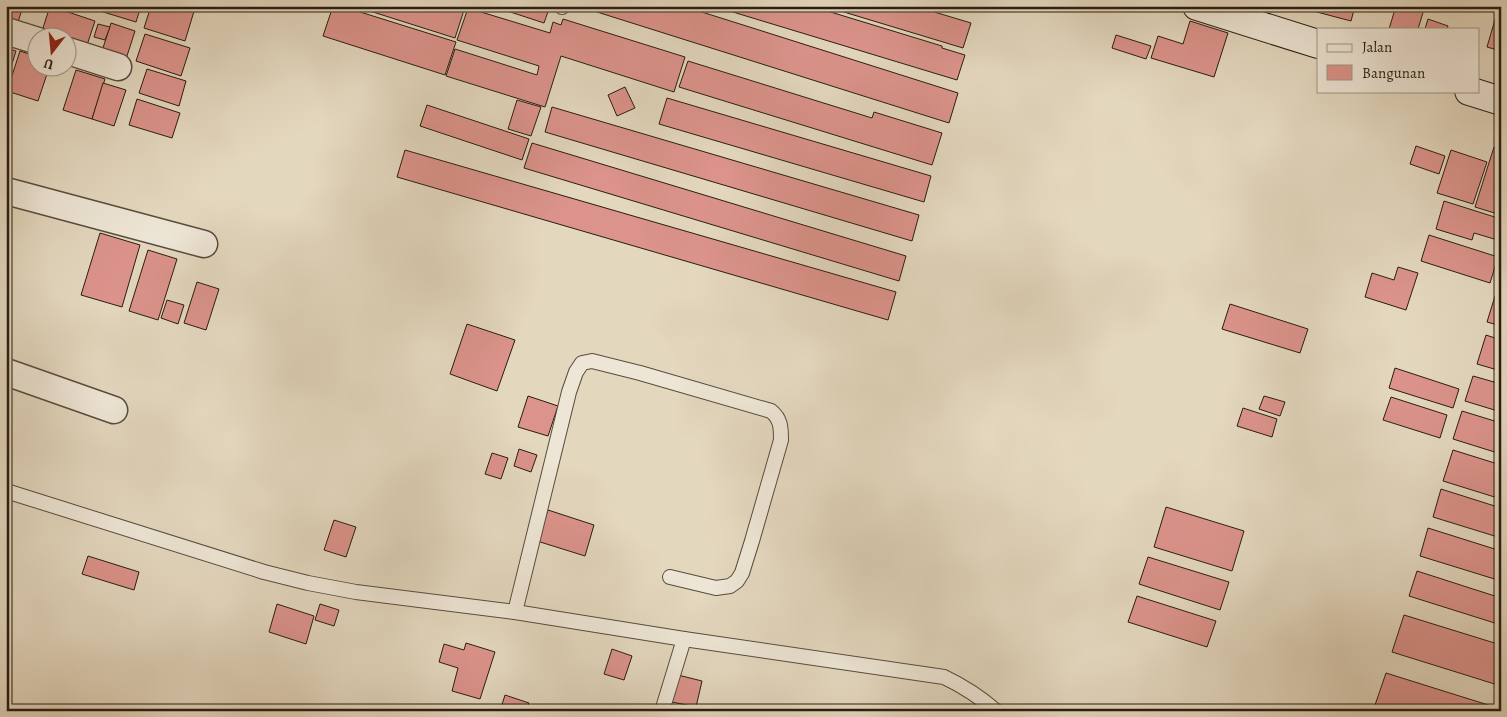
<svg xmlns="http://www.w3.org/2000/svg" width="1507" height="717" font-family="Alegreya,serif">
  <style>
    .building { fill: #db938b; stroke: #291d11 }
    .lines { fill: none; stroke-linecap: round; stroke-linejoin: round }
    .lane-casing { stroke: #584c3c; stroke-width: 16 }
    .street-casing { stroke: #584c3c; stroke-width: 29 }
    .secondary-casing { stroke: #291d11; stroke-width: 30 }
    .lane { stroke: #ede5d5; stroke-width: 14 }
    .street { stroke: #ede5d5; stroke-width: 26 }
    .secondary { stroke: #ede5d5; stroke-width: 28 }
  </style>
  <rect width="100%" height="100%" fill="#e3d7be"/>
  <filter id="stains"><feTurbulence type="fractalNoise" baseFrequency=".004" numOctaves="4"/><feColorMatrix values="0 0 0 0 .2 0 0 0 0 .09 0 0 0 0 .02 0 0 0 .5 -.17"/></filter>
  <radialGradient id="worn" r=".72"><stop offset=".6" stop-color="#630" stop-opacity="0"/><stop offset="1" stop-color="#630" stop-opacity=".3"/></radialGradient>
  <g class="building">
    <polygon points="6,6 23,6 18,22 6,18"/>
    <polygon points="50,6 95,21 87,45 68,39 68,38 62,38 42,31"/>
    <polygon points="101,6 141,6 136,22 100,11"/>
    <polygon points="151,6 190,6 195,8 185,41 144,28"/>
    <polygon points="333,6 341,6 456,42 445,75 323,36"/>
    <polygon points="354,6 451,6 464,10 455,38"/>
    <polygon points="492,6 550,6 544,23"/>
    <polygon points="578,6 683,6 958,93 949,123"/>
    <polygon points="713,6 811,6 942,46 942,48 965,55 957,80"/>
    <polygon points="824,6 924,6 932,9 931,11 971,23 963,48"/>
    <polygon points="960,6 982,6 981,12"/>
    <polygon points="1314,6 1355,6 1351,21 1313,11"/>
    <polygon points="1396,6 1425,6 1418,29 1389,29"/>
    <polygon points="1499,6 1501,6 1501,51 1487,47"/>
    <polygon points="468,8 550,33 553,22 561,25 563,19 685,57 674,92 561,56 545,107 446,76 455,49 537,75 539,66 457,40"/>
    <polygon points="1428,19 1448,26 1447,29 1425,29"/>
    <polygon points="1190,21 1228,33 1214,77 1151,58 1158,36 1183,44"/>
    <polygon points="111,23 135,31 126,59 102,51"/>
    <polygon points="98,24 110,27 105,40 94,37"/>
    <polygon points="145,34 190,48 181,76 136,61"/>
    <polygon points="1116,35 1151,46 1146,59 1112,48"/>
    <polygon points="6,48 16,51 6,83"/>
    <polygon points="20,51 38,57 38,68 49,68 38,101 7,91"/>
    <polygon points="688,61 872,118 874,112 942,133 932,165 679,87"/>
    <polygon points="147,69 186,81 179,106 139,93"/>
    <polygon points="76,70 105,79 92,119 63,110"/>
    <polygon points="103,83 126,90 114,126 92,119"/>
    <polygon points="625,87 635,108 617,116 608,95"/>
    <polygon points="667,98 931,176 924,202 659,124"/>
    <polygon points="137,99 180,113 172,138 129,125"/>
    <polygon points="517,100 541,107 531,136 508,129"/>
    <polygon points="427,105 529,139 522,160 420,126"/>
    <polygon points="552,107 919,215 912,241 545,132"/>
    <polygon points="532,143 906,256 899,281 524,168"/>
    <polygon points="1416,146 1445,156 1439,174 1410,164"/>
    <polygon points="1494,147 1501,149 1501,215 1475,207"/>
    <polygon points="405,150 896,292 888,320 397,177"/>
    <polygon points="1451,150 1487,162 1473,204 1437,193"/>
    <polygon points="1444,201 1501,219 1501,241 1474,233 1472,240 1436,229"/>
    <polygon points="100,233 140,245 122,307 81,295"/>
    <polygon points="1429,235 1498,257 1490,283 1421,261"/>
    <polygon points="148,250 177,259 158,320 129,311"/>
    <polygon points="1398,267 1418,273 1406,310 1365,297 1372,273 1394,280"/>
    <polygon points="197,282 219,289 206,330 184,323"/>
    <polygon points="1495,296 1501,298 1501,326 1487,322"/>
    <polygon points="167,300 184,305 178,324 161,318"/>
    <polygon points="1230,304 1308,329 1300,353 1222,329"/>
    <polygon points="467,324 515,340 497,391 450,374"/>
    <polygon points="1486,335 1501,340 1501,371 1477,364"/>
    <polygon points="1395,368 1459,389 1453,408 1389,388"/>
    <polygon points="1473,376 1501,384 1501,412 1465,401"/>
    <polygon points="528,396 558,406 548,436 518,427"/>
    <polygon points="1264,396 1285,402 1280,416 1259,409"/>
    <polygon points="1391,397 1447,415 1440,438 1383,420"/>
    <polygon points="1243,408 1277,419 1272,437 1237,426"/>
    <polygon points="1462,411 1501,423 1501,454 1453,439"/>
    <polygon points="519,449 537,455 531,472 514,466"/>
    <polygon points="1453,450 1501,465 1501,499 1443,481"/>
    <polygon points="492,453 508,458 501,479 485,474"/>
    <polygon points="1441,489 1501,508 1501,538 1433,517"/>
    <polygon points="1166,507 1244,531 1232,571 1154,547"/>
    <polygon points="548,510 594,525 585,556 537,541"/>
    <polygon points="334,520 356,527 346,557 324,550"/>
    <polygon points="1428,528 1501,551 1501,581 1420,556"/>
    <polygon points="88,556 139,572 134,590 82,574"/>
    <polygon points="1148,557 1229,582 1220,610 1139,584"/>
    <polygon points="1417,571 1501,598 1501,625 1409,596"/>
    <polygon points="1137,596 1216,621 1207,647 1128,622"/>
    <polygon points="277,604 314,616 306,644 269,632"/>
    <polygon points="320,604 339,610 334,626 315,620"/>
    <polygon points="1404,615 1501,645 1501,686 1392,652"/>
    <polygon points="466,643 495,652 480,699 452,691 458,668 439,662 444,644 464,650"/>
    <polygon points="612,649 632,656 624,680 604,674"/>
    <polygon points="1386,673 1501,709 1501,711 1382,711 1374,708"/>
    <polygon points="678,675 702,681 696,707 672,702"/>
    <polygon points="505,695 529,703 526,711 500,711"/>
  </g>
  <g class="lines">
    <g class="lane-casing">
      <g id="lane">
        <polyline points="562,7 562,6"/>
        <path d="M 6,491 L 264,572 L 308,583 L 356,592 L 515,612 L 684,639 L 944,677 C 963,686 980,697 996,711"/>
        <path d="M 515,612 L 569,392 L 576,372 L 582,363 L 592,361 L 640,373 L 771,411 C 781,419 781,428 781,440 L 752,541 L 742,573 L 737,581 L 730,586 L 716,588 L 670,577"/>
        <polyline points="662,711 684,639"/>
      </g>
    </g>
    <g class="street-casing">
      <g id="street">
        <polyline points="6,31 38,41"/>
        <polyline points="68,51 118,67"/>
        <polyline points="6,191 204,244"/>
        <polyline points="6,372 114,410"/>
      </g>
    </g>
    <g class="secondary-casing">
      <g id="secondary">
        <polyline points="1197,6 1318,44"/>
        <polyline points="1469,91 1501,101"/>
      </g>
    </g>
    <use href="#lane" class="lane"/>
    <use href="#street" class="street"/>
    <use href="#secondary" class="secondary"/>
  </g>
  <rect width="1507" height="717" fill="none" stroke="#e3d7be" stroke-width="25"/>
  <rect x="8" y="8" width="1492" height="702" fill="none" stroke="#291d11" stroke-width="2.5"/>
  <rect x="12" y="12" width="1482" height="692" fill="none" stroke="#291d11"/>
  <rect x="1317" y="28" width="162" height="65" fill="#ede5d5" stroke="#9f9587"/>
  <rect x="1327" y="44" width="25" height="8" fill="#ede5d5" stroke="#9f9587"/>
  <text x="1362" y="52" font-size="15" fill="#291d11">Jalan</text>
  <rect x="1327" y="65" width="25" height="15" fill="#db938b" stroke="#9f9587"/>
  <text x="1362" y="78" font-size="15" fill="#291d11">Bangunan</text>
  <g transform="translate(52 52) rotate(196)"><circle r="24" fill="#ede5d5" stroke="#9f9587"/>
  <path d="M0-4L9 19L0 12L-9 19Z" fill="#8f2418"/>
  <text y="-8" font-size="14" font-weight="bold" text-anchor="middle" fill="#291d11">U</text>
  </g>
  <rect width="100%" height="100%" filter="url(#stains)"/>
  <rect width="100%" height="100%" fill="url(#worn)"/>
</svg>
